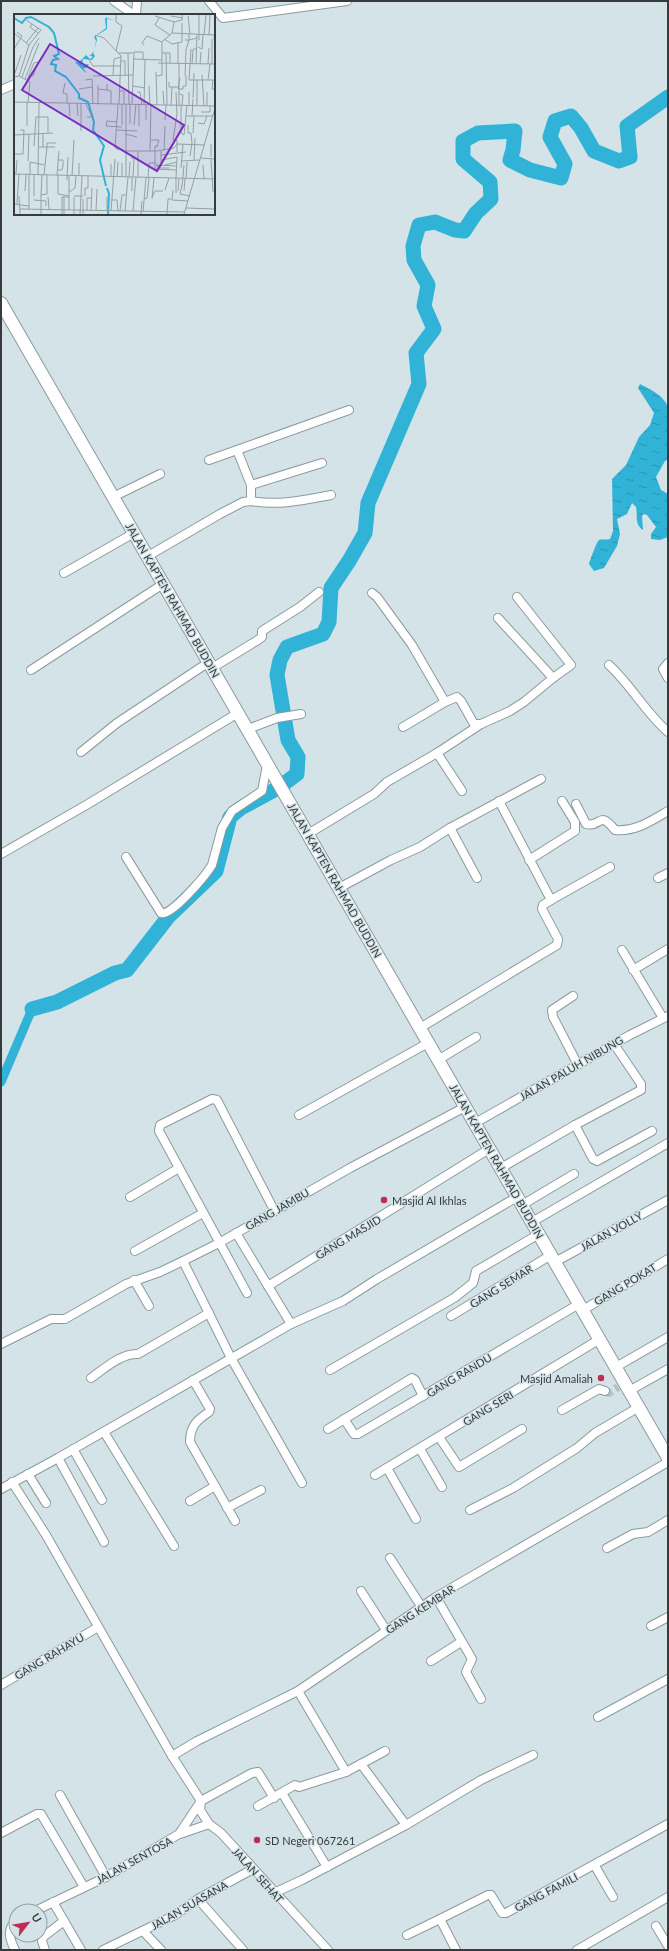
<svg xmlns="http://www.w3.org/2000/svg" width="669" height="1951" font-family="Lato,sans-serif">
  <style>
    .water { fill: url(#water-ripples) }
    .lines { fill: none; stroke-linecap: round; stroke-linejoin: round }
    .canal { stroke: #30b3d6; stroke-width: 9 }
    .river { stroke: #30b3d6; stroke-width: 15 }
    .minor-tunnel { stroke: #b4c2c6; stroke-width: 8; stroke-dasharray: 8 4; stroke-linecap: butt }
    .minor-casing { stroke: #8c9a9f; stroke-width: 10 }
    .primary-casing { stroke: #8c9a9f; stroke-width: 14 }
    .minor { stroke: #fff; stroke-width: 8 }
    .primary { stroke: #fff; stroke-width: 12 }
    .poi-dot { fill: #bd2d54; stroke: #d4e3e8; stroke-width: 1.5 }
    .labels { text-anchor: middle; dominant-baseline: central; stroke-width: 3; stroke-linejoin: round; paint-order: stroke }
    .street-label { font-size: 11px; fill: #363c3e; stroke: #d4e3e8 }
    .poi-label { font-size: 11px; fill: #363c3e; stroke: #d4e3e8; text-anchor: start }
    .inset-river { fill: none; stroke: #30b3d6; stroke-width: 2 }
    .inset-road { fill: none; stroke: #95a0a4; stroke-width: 1 }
    .view { fill: #7b2cbf; fill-opacity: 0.15; stroke: #7b2cbf; stroke-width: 2 }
    .inset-edge { fill: none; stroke: #363c3e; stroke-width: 2 }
  </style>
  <defs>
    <pattern id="water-ripples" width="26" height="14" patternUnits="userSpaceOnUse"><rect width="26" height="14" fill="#30b3d6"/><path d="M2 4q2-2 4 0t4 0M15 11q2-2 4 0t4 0" fill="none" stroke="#2a93af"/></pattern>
  </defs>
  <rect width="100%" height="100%" fill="#d4e3e8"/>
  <path class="water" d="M 640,384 C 650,389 665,396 668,408 C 669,419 668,445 668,459 L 665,461 L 656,477 L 661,490 L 668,494 L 668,537 L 660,540 L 651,539 L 651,534 L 656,527 L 647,515 L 644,514 L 642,516 L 643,530 C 634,524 638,516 636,507 L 632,503 L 627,514 L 617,519 L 620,534 L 617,546 L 604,568 L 594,571 L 589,564 C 590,560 597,541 599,540 C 602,539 606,540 610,539 L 613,531 L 612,479 L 626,465 L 639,437 L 650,425 L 654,413 L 638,388 Z"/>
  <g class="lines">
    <polyline class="canal" points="1,1082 32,1009"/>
    <polyline class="river" points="32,1009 57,1002 115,973 127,970 169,916 216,871 230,817 241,808 278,788 297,774 298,757 288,740 277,675 280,660 287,647 323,634 329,622 331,588 349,561 365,533 368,503 419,384 416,353 434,329 424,306 428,285 414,260 413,246 419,225 435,222 455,230 464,231 476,213 491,199 490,182 463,159 463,141 478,133 515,131 513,150 510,160 530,170 561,178 565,164 550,137 555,121 571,116 581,128 594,151 619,161 630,157 627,126 668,97"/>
    <polyline class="minor-tunnel" points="605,1391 609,1393 618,1387"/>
    <g class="minor-casing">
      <g id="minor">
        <polyline points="114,1 134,15"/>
        <polyline points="209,1 223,18 347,1"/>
        <polyline points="136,15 137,1"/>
        <polyline points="1,90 15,84"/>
        <polyline points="209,460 237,450"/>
        <polyline points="251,485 322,463"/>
        <polyline points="113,497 160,474"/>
        <path d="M 251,501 C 279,506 304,500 331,495"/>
        <polyline points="148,556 220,514 243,502 251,501 251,485 237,450 349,410"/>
        <polyline points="64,573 134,533"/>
        <polyline points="372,593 377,597 412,645 445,702 457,697 461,701 474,724 481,724"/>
        <polyline points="498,618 553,678"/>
        <polyline points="668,663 663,669 668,678"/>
        <path d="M 609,665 C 631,685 645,712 668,732"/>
        <polyline points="212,668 258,640 262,637 262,631 300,607 319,592"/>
        <polyline points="31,670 163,584"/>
        <polyline points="403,727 445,702"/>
        <polyline points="248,729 277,718 301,714"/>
        <polyline points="81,752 117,723 209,662"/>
        <polyline points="437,753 462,791"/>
        <polyline points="499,801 551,900 610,867"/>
        <path d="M 576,804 L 586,824 C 602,828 598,809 615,830 C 635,832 651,821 668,811"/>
        <polyline points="450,828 477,878"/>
        <polyline points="308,834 374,794 387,782 437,753 481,724 510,711 524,702 553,678 571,665 517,597"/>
        <polyline points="1,854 88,804 238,713"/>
        <path d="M 126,857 L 161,913 C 171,917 206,875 212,865 L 222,828 L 232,811 L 262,791 L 267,765"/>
        <polyline points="529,860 575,831 575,822 562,801"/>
        <polyline points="658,878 668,873"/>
        <polyline points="339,888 391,860 420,847 450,828 541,779"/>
        <polyline points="622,950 663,1018"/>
        <polyline points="633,970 668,949"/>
        <polyline points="573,996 552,1010 553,1017 578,1065"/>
        <polyline points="420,1028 557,945 558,939 542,909 543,905 551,900"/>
        <polyline points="438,1060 476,1037"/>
        <polyline points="299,1115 428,1043"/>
        <polyline points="475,1123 630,1035 668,1016"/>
        <polyline points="575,1125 593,1159 597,1161 652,1131"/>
        <polyline points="501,1168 575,1125 641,1090 641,1084 614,1044"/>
        <polyline points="130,1197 179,1168"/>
        <polyline points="522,1205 574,1174"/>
        <polyline points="532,1222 668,1143"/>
        <polyline points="236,1233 291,1324"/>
        <polyline points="135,1251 203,1213"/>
        <polyline points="183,1261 231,1358 302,1483"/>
        <polyline points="555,1262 668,1200"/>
        <polyline points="134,1280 149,1306"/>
        <polyline points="268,1286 489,1149"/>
        <polyline points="247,1293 159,1131 160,1125 212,1099 217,1100 274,1210"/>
        <polyline points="583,1310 668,1259"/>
        <polyline points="451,1316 551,1255"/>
        <polyline points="1,1344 51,1319 65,1319 126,1284 160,1272 183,1261 219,1243 350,1168 465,1107"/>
        <polyline points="616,1367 668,1337"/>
        <polyline points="330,1370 454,1298 473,1283 476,1271 539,1234"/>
        <path d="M 91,1378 C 104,1369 121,1353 138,1354 L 209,1313"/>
        <path d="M 193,1380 L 210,1409 L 209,1412 C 197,1420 190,1426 190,1442 L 235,1521"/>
        <polyline points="629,1391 668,1369"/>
        <polyline points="562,1410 599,1389 605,1391"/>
        <polyline points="344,1419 354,1434 358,1434 579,1304"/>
        <polyline points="328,1429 412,1378 415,1380 423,1396"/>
        <polyline points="104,1432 174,1546"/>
        <polyline points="439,1437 459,1467 522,1429"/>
        <polyline points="73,1449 102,1500"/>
        <polyline points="420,1449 442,1487"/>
        <polyline points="58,1458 104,1542"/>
        <polyline points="387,1468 416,1519"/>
        <polyline points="28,1474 46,1503"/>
        <polyline points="375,1475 600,1339"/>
        <polyline points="12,1482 46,1535 172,1756 201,1801 200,1810 209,1824"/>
        <polyline points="1,1489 58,1458 291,1324 343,1301 377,1279 517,1197"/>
        <polyline points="190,1501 215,1486"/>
        <polyline points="227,1508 261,1490"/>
        <polyline points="470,1510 513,1488 577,1448 595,1433 639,1407"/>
        <polyline points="607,1548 633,1534 648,1532 668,1520"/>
        <polyline points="390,1558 421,1606"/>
        <polyline points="361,1591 386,1630"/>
        <polyline points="436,1597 472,1659 466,1672 481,1699"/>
        <polyline points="651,1626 668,1617"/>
        <polyline points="431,1661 461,1642"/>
        <polyline points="1,1685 98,1627"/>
        <polyline points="598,1717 668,1679"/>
        <polyline points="172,1756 197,1741 298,1691 436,1597 668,1462"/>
        <polyline points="361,1764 406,1825"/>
        <polyline points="346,1772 385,1751"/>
        <polyline points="282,1793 327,1867"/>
        <polyline points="60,1795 106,1877"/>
        <polyline points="258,1806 295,1785 299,1787 346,1772 298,1691"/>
        <polyline points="1,1833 37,1814 41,1814 84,1887"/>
        <polyline points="180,1834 209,1824 221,1833 328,1950"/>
        <polyline points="595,1866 613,1897"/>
        <polyline points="274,1893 302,1880 406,1825 481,1780 533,1755"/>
        <polyline points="198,1899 243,1950"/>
        <polyline points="53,1902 81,1950"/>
        <polyline points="35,1911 106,1877 179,1834 201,1801 252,1773 258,1772 274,1798"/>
        <polyline points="656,1926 668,1946"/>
        <polyline points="143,1931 161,1950"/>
        <polyline points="407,1935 440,1919"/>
        <path d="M 15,1950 C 10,1940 6,1930 16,1921"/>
        <polyline points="45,1950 42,1941 43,1937 64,1921"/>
        <polyline points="103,1950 175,1915 198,1899 253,1869"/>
        <polyline points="456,1950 440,1919 488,1895 491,1895 502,1913 506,1913 668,1824"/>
        <polyline points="577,1950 668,1897"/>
      </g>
    </g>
    <g class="primary-casing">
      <polyline id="primary" points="1,303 668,1458"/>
    </g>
    <use href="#minor" class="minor"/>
    <use href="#primary" class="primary"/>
  </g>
  <g class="poi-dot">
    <circle cx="384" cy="1200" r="4"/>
    <circle cx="601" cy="1378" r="4"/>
    <circle cx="257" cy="1840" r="4"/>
  </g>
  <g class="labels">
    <g class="street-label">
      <text transform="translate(173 600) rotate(60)">JALAN KAPTEN RAHMAD BUDDIN</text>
      <text transform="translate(335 880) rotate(60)">JALAN KAPTEN RAHMAD BUDDIN</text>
      <text transform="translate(571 1068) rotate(-30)">JALAN PALUH NIBUNG</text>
      <text transform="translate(497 1161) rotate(60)">JALAN KAPTEN RAHMAD BUDDIN</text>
      <text transform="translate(277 1209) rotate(-30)">GANG JAMBU</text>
      <text transform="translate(611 1231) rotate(-29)">JALAN VOLLY</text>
      <text transform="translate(348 1237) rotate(-31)">GANG MASJID</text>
      <text transform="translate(625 1284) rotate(-31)">GANG POKAT</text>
      <text transform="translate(501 1286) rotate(-32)">GANG SEMAR</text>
      <text transform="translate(459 1375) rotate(-31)">GANG RANDU</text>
      <text transform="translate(488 1408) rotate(-31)">GANG SERI</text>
      <text transform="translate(420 1609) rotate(-33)">GANG KEMBAR</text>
      <text transform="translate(49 1656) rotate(-31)">GANG RAHAYU</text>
      <text transform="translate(134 1860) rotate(-29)">JALAN SENTOSA</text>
      <text transform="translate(258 1875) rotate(48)">JALAN SEHAT</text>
      <text transform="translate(546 1892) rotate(-28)">GANG FAMILI</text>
      <text transform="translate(189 1905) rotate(-30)">JALAN SUASANA</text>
    </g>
    <g class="poi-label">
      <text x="392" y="1200">Masjid Al Ikhlas</text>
      <text x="593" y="1378" text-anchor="end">Masjid Amaliah</text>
      <text x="265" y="1840">SD Negeri 067261</text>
    </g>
  </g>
  <g transform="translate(14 14)">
    <rect width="201" height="201" fill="#d4e3e8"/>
    <path d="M 93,1 L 92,4 L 101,6 L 93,5 L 93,15 L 82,22 L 83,26 L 79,39 L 81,42 L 78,46 L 69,45 L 68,51 L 75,50 L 72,54 L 69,54 L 72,58 L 72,59 L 61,48 L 66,47 L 72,41 L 76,45 L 79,43 L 75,41 L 77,41 L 80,36 L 82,27 L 80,23 L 92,14 L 91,5 Z" fill="#30b3d6"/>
    <path class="inset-river" d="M 0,4 L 8,9 L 12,4 L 17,3 L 35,13 L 40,19 L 45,40 L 40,42 L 44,45 L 39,46 L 37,50 L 42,51 L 41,57 L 52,63 L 65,80 L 65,84 L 74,88 L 80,108 L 79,116M 79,116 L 90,132 L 86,146 L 92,172M 93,174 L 95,180 L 94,200"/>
    <path class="inset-road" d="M 185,1 L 185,26M 141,2 L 160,8 L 158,19M 157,2 L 169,4M 174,2 L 176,20M 145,4 L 141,11 L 156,21M 160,8 L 168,6 L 168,1M 18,10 L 16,13 L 24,19M 1,20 L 15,31M 175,20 L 175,26 L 183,24M 81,21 L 90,24 L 107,42 L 105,90M 190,21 L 192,1M 195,21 L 196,1M 200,21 L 201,37M 150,25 L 158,30 L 168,28 L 168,9M 171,26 L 175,26 L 172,36 L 171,62M 12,29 L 24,14M 130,31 L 128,29 L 133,22 L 148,28M 184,33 L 188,35 L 189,21M 0,35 L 8,22 L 3,18M 177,35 L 175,66 L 201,66M 102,37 L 108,12 L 102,8 L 102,1M 104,39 L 119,39M 114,39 L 115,90M 148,39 L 156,39 L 156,49M 152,39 L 153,91M 119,45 L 148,46M 75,46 L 79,52 L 107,52M 107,47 L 111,47 L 111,61M 144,49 L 201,50M 164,49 L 164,29M 182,49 L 183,21M 178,50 L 179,35 L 182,35M 186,50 L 187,38M 194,50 L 195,34M 198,50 L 198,25M 142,58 L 143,91M 1,59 L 7,41M 99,61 L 100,45 L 107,43M 188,61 L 190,92M 5,62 L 15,31 L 27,16 L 12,6M 79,62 L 119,61M 143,62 L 148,61 L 148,28 L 158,19 L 201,21M 0,63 L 5,62 L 16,68 L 14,89M 8,63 L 19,33 L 25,24M 166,64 L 164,75 L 169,75 L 169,72 L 172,72 L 172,62M 11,65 L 25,29M 13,66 L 20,49 L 24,48 L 19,62 L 15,61M 71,66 L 78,65 L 79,90M 194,66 L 196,50M 199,66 L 198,75 L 201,75M 155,68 L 155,73 L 164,73M 51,69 L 49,79 L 53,80 L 53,89M 119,72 L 131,74M 135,72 L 136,91M 65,75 L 78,73M 84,75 L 93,76 L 93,70M 93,76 L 97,77 L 97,90M 106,77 L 110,77 L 110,90M 149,77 L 150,91M 123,78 L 126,78 L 128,91M 162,78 L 163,100 L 159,126 L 163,126 L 163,138M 165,80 L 169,81 L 168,91M 179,84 L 180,59M 0,88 L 201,92M 13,89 L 13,112M 55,89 L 56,102M 63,89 L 64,102M 72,90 L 78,103 L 73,103M 84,90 L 84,71M 108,90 L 108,111M 116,90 L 116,110M 118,90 L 120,38 L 129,38 L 129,46M 104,91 L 101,134 L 105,136M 125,91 L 125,112M 130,91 L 131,46M 132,91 L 132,106M 157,91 L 158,73M 165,91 L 165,49M 167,91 L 167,119 L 170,121 L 173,91M 175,91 L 175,78M 183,91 L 183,66M 193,92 L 193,78M 187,98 L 196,98 L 196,92M 172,102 L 199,102M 178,102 L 179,85M 151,106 L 152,91M 103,108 L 93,107 L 92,112 L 108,113M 184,109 L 190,110 L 193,102M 120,111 L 122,90M 174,111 L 174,119 L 177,119 L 178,129 L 176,142M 103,116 L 123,117M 67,117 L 67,90M 29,119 L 29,133M 179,119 L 180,102M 111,120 L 123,123M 0,121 L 39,119M 137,126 L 145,126 L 143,133M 163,130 L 191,131M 197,130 L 197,143M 20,132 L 22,103 L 34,103 L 34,119M 143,132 L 141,132 L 141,155 L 162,156M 25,133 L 41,133M 33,133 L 33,129 L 42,129M 150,136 L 151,112M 111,137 L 143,137M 136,137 L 137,91M 143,137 L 160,134 L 163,130M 0,140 L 9,140 L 10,116 L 6,116M 147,141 L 172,138M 117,144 L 120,144 L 119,163M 187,144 L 201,145M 197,145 L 199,178M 147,146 L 163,143 L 162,164M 180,146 L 181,124M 14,147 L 15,120M 168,147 L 185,146M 142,151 L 162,152M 143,151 L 144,154 L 155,154M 151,151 L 163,148M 189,151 L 190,165M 147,152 L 147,137M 167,154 L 169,130M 44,156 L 48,156 L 49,152 L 49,146 L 44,146M 0,160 L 201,165M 2,160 L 3,146M 15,161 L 15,192M 16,161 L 16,148 L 30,151M 24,161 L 25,89M 30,161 L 33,133M 43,161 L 45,137M 44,161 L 44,180 L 55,182M 55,162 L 55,196M 58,162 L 60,126M 65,162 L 65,149M 97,163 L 97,150M 103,163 L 104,148M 108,163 L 108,149M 112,163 L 112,90M 115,163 L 116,148M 124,163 L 124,137M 134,164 L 135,149 L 142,149M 162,164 L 162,179M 172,164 L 173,148M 53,166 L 54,143M 168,171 L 166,180 L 176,182M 168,172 L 170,151M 151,176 L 155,164M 159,176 L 158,186 L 174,187M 11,177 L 12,161M 118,177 L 118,163M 164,177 L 165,164M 170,177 L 171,164M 55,178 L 61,174 L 62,162M 27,181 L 28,161M 5,182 L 6,200M 20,182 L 20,161M 60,182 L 67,182 L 68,162M 71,182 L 71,174 L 74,174 L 74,162M 34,183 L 35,195M 60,183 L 60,200M 93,183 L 93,197M 138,183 L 141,177 L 149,177M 130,185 L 133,184 L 135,164M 138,185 L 140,164M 20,186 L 32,187 L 32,192M 98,186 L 103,186 L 104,197M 0,190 L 15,192 L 15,195M 3,190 L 5,160M 172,194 L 201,195M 6,195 L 170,198M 73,196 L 73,184 L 77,184M 77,196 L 78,174M 82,197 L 83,175M 97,197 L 101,145M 106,197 L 108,181 L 112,181M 111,197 L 114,163M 119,197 L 122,163M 129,198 L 132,164M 27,200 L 27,181 L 33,180 L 33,161M 48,200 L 48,183 L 50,183M 50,200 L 50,183 L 55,183M 66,200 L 67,182 L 69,182M 69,200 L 69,185M 127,200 L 128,187M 153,200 L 154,185 L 157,185M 170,200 L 201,94"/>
    <path class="view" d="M 36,30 L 170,111 L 143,157 L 8,76 Z"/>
    <rect width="201" height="201" class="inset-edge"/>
  </g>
  <rect width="669" height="1951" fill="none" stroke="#363c3e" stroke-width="4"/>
  <g transform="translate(28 1923) rotate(59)"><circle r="19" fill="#d4e3e8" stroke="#95a0a4"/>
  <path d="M0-3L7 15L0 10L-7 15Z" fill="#bd2d54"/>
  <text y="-6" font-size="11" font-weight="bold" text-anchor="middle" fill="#363c3e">U</text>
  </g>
</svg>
